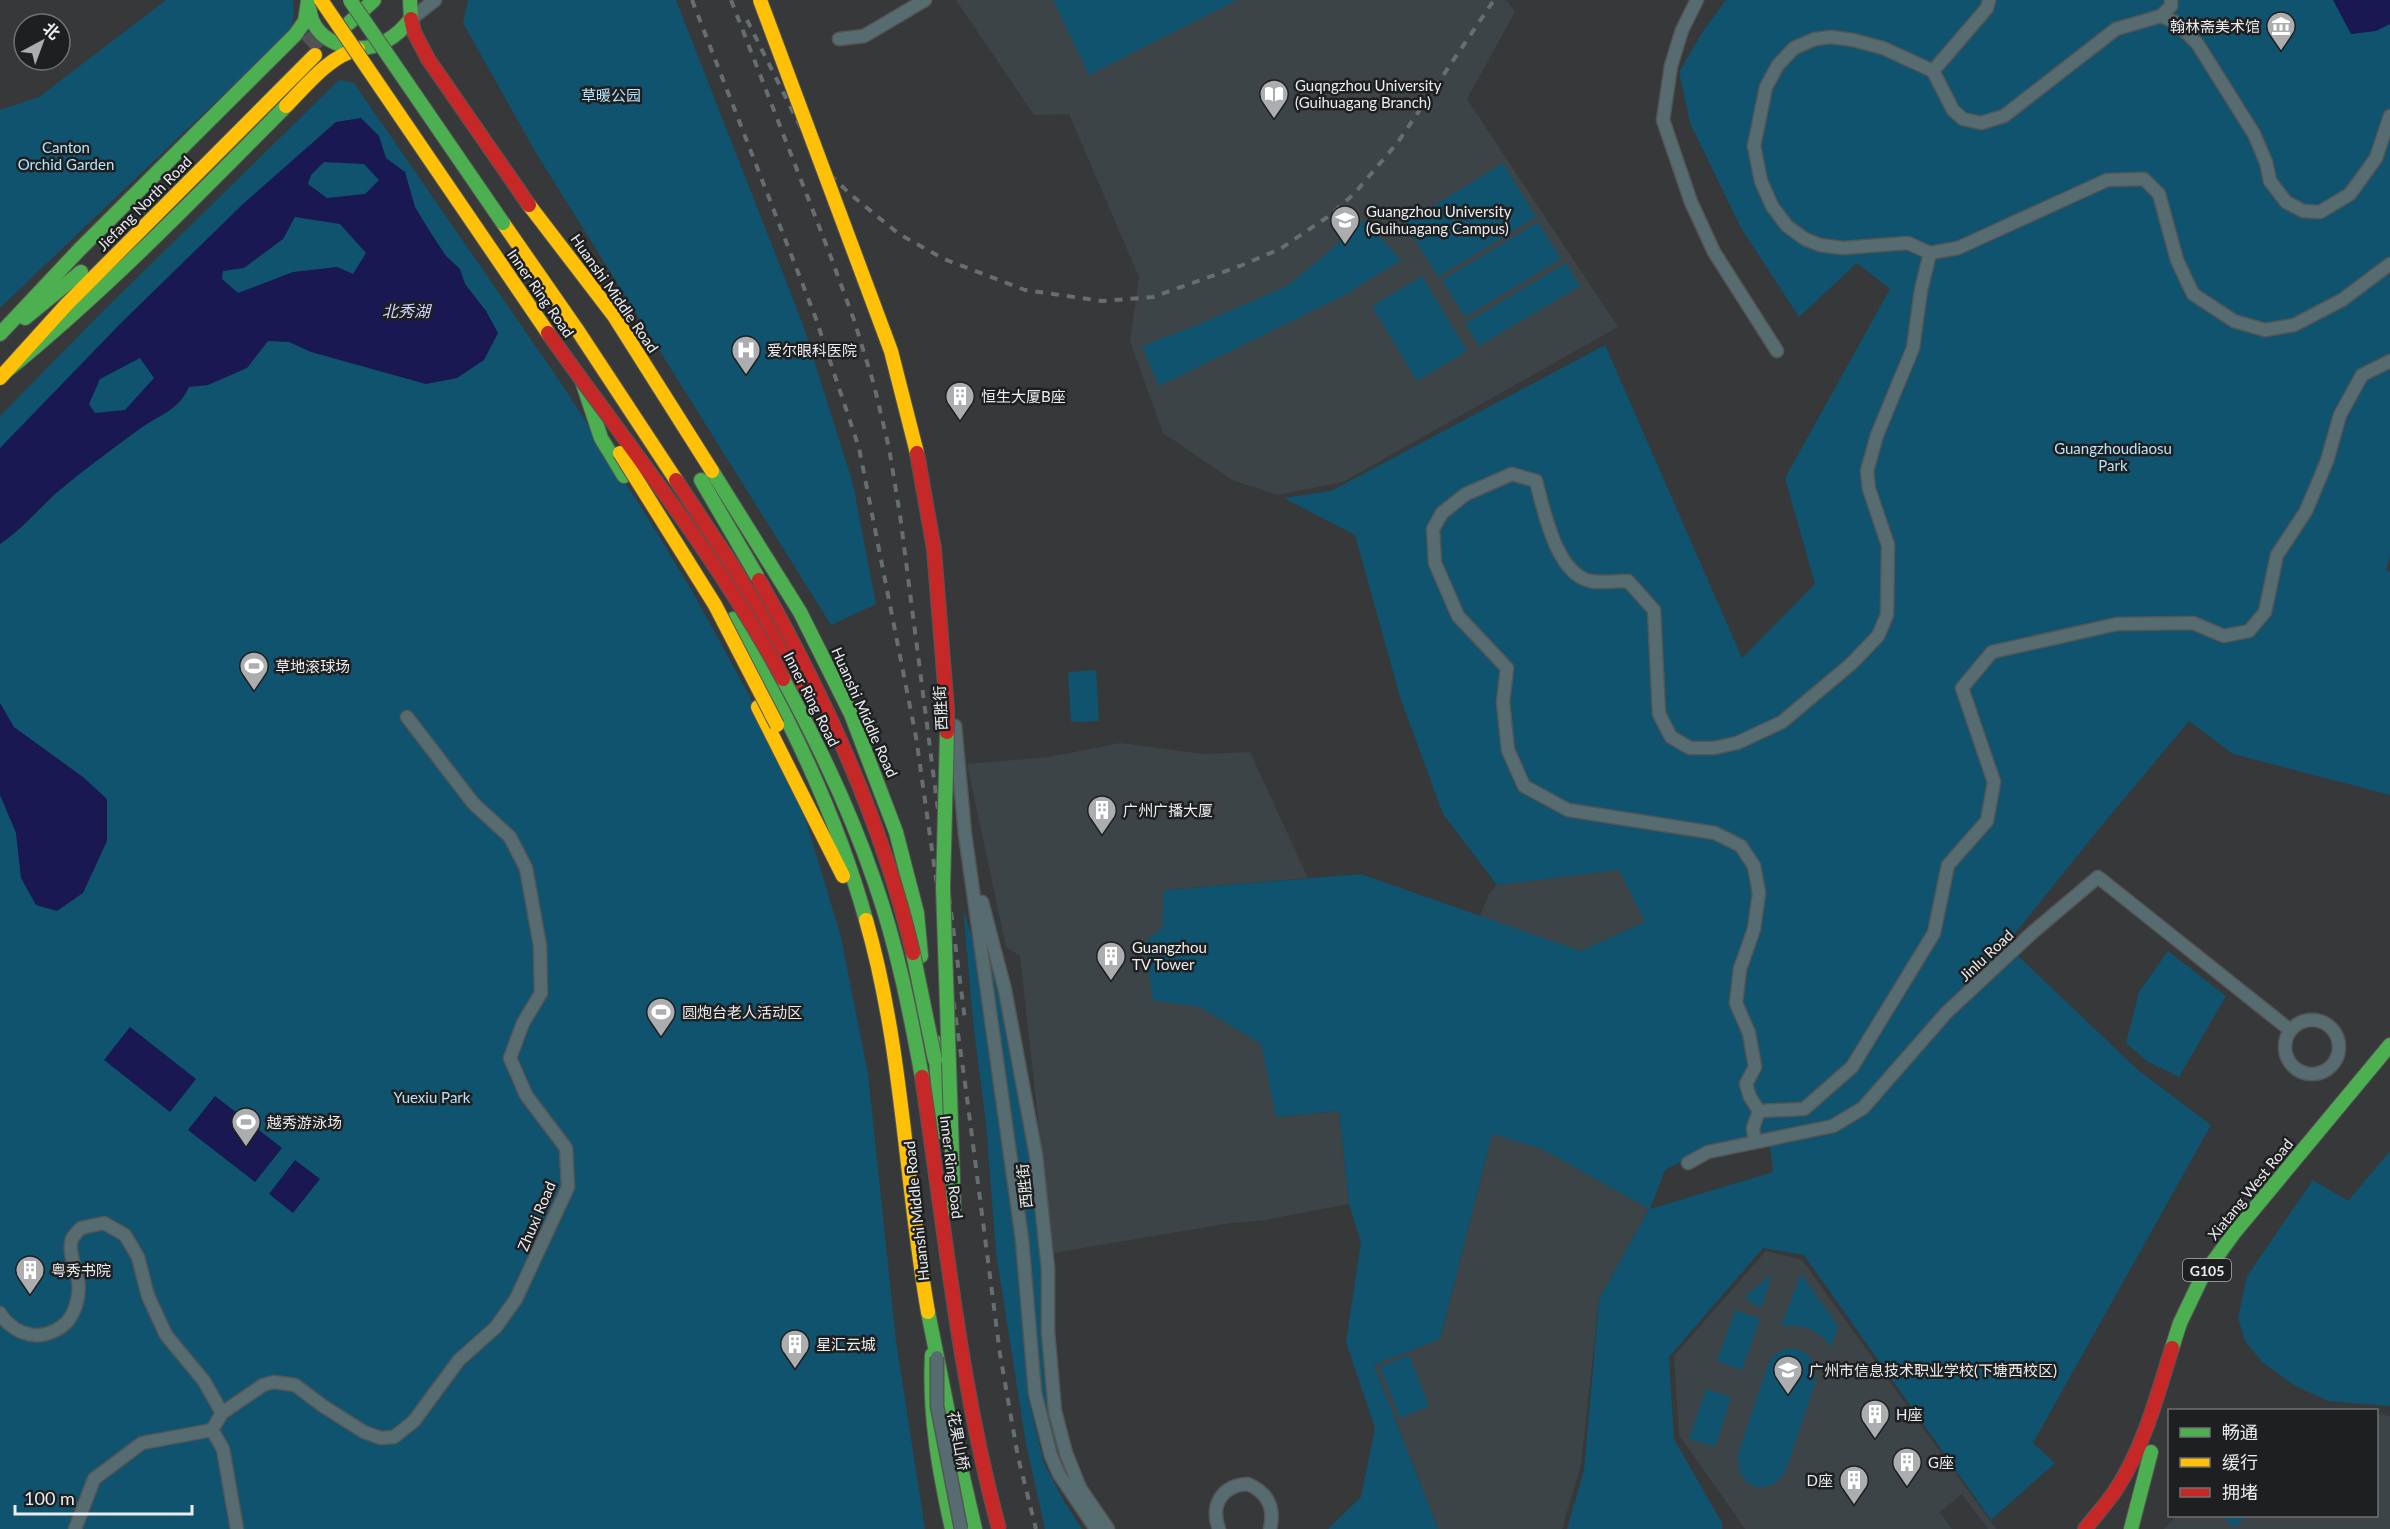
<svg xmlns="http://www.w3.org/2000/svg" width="2390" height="1529" font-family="Lato,'Noto Sans SC',sans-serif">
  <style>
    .built { fill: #3c4448 }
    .green { fill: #0f536e }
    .water { fill: #191852; fill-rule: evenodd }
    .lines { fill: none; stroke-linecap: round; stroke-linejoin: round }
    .primary-tunnel { stroke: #515354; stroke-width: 20; stroke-dasharray: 20 10; stroke-linecap: butt }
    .street-casing { stroke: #545555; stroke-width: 15 }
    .fast-casing { stroke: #545555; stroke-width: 16 }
    .slow-casing { stroke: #545555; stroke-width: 16 }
    .jam-casing { stroke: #545555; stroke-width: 16 }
    .street { stroke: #576c71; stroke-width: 12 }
    .fast { stroke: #4caf50; stroke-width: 14 }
    .slow { stroke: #ffc107; stroke-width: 14 }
    .jam { stroke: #c62828; stroke-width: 14 }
    .rail { stroke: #656f72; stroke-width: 4; stroke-dasharray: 8 8; stroke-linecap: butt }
    .street-bridge-casing { stroke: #545555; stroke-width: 15; stroke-linecap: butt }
    .fast-bridge-casing { stroke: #545555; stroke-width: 16; stroke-linecap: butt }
    .slow-bridge-casing { stroke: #545555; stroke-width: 16; stroke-linecap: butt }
    .jam-bridge-casing { stroke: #545555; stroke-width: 16; stroke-linecap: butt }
    .street-bridge { stroke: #576c71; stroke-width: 12 }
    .fast-bridge { stroke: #4caf50; stroke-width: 14 }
    .slow-bridge { stroke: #ffc107; stroke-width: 14 }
    .jam-bridge { stroke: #c62828; stroke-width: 14 }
    .labels { text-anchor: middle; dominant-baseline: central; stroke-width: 5; stroke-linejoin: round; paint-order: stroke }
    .shield { fill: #1e1f20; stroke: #adaeb0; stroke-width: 1.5 }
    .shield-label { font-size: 14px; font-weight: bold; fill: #eaecee }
    .poi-label { font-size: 15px; fill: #eaecee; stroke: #1e1f20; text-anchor: start }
    .park-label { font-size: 15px; fill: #b6e2fa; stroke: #1e1f20 }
    .street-label { font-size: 15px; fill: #eaecee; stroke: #1e1f20 }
    .water-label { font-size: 16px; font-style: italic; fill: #ced6fe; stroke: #1e1f20 }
  </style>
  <rect width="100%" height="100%" fill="#363839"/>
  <g class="built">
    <polygon points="956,0 1506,0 1515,12 1467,99 1618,327 1343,482 1277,495 1232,480 1163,433 1130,341 1139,277 1069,114 1034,115"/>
    <polygon points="1120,743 1203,754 1250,752 1308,878 1164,890 1200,1007 1261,1044 1277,1117 1339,1111 1349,1204 1260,1221 1231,1223 1053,1253 1020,956 1006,947 967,764 1049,757"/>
    <polygon points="1619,870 1645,922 1580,951 1480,916 1489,894 1497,885"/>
    <polygon points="1492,1134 1542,1149 1649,1209 1599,1299 1581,1465 1562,1529 1438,1529 1374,1365 1440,1339"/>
    <polygon points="1766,1251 1802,1260 1996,1529 1988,1529 1962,1494 1940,1512 1952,1529 1745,1529 1679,1435 1674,1356"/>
    <polygon points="2378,1414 2390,1416 2390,1529 2164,1529 2176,1516 2376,1516"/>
  </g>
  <g class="green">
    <polygon points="166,0 293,0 294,13 291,30 0,308 0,110 39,97"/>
    <polygon points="468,0 676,0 802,322 853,484 876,604 831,625 536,153 463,23"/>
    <polygon points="1053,0 1237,0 1089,75"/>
    <polygon points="1726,0 2390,0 2390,555 2386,570 2390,572 2390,795 2233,754 2189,721 2098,830 2001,951 1943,1006 1862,1105 1832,1124 1705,1149 1665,1170 1650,1209 1773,1172 1770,1146 1836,1133 1865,1111 1949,1015 2016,954 2138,1070 2211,1125 2033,1443 2055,1463 1991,1520 1804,1255 1763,1248 1669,1357 1674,1439 1722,1523 1722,1529 1567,1529 1584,1470 1599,1299 1649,1209 1542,1149 1492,1134 1440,1339 1374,1365 1438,1529 1328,1529 1361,1497 1375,1428 1346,1342 1361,1242 1349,1204 1339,1111 1276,1117 1261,1044 1200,1007 1152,1000 1146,941 1162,928 1164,890 1361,874 1580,951 1645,922 1619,870 1497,885 1443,814 1400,697 1355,535 1284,498 1331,491 1605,345 1742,658 1815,584 1785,478 1890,289 1857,263 1799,317 1741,228 1690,123 1679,72 1703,31"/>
    <polygon points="339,80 354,83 561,383 648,518 695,596 749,695 801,804 841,937 868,1074 896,1341 925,1529 0,1529 0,416 103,311"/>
    <polygon points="1503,163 1536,217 1438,277 1405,223"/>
    <polygon points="1364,220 1401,260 1343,296 1159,386 1142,346 1195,326 1287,286 1320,259"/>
    <polygon points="1538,222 1561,259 1465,317 1442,280"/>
    <polygon points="1566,263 1580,286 1479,346 1465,323"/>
    <polygon points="1422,276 1467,351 1417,381 1372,306"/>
    <polygon points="1096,670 1099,721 1071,722 1068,672"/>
    <polygon points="963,909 975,946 1015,1233 1028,1396 1044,1463 1064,1501 1082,1529 1045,1529 1026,1444 996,1253 986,1123 974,1031"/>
    <polygon points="986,943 990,947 1019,1075 1036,1176 1042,1262 1046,1397 1058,1452 1049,1429 1039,1391"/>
    <polygon points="2168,951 2226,996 2179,1077 2148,1062 2126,1043 2139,992"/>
    <polygon points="2390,1151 2390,1406 2328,1401 2294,1385 2262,1362 2245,1341 2238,1318 2247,1276 2313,1180 2348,1201"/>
    <polygon points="1772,1274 1761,1308 1750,1302 1745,1296"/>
    <path d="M 1801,1274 L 1838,1326 L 1831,1347 C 1817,1328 1803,1325 1781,1326 Z"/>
    <polygon points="1735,1310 1760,1319 1742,1370 1717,1361"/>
    <path d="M 1789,1348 C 1810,1350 1817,1363 1815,1383 L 1786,1470 C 1769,1500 1734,1488 1738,1454 L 1767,1367 C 1772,1356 1777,1351 1789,1348 Z"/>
    <polygon points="1409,1355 1429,1406 1400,1418 1380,1367"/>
    <polygon points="1706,1389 1731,1397 1715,1447 1689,1439"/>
    <polygon points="2222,1516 2246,1516 2235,1528"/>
  </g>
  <g class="water">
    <polygon points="2333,0 2390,0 2390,24 2376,31 2351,34"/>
    <path d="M 361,118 L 379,136 L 386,158 L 405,172 L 415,207 L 429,230 L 446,256 L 460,269 L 465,284 L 486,311 L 498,333 L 484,360 L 457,378 L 426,384 L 311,352 L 289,342 L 268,341 L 247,368 L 208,385 L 189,387 C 178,411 161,414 141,428 C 112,449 82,471 54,495 C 36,512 21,530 0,544 L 0,448 L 121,323 L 244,203 L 336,122 ZM 324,162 L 364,164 L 379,180 L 365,194 L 327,198 L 308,184 L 311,175 ZM 295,217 L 340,224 L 366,253 L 353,274 L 337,267 L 293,272 L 238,293 L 222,279 L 223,271 L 244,268 L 283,239 ZM 140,358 L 154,378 L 125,410 L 95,413 L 89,404 L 100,379 Z"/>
    <polygon points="0,703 14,727 83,777 107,799 107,841 83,893 57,911 36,905 21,878 16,833 0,795"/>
    <polygon points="130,1027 196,1079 170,1112 104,1060"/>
    <polygon points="215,1096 282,1148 255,1182 188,1130"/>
    <polygon points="295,1160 320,1179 293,1213 269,1194"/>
  </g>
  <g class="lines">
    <polyline class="primary-tunnel" points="308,46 331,24"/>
    <g class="street-casing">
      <g id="street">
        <polyline points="1697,0 1682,30 1671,66 1663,120 1691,202 1714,252 1777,351"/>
        <polyline points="2161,16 2171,6 2171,0"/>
        <polyline points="411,19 435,0"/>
        <polyline points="839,39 864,36 925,0"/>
        <polyline points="1933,71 1987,8 1989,0"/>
        <polyline points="2390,116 2376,158 2350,194 2320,212 2303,211 2286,202 2270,181 2266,162 2254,134 2197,43 2175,22 2161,16 2116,29 2004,116 1981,123 1963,119 1953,110 1933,71 1883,48 1853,40 1831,37 1815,39 1794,48 1778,65 1766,87 1754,146 1761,181 1772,206 1787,226 1805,239 1820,245 1843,248 1908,243 1930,253 1958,248 2107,180 2144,179 2159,194 2177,260 2193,294 2234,321 2265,330 2294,325 2342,300 2390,264"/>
        <polyline points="955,726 965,834 1022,1239 1035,1393 1051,1456 1059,1474 1096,1529"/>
        <polyline points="982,902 1005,990 1036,1155 1048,1269 1048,1332 1055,1411 1066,1453 1080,1488 1108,1529"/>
        <circle cx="2312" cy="1047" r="27"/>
        <polyline points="1759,1111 1804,1109 1852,1067 1934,933 1948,865 1987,821 1994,782 1962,688 1992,652 2117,624 2193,623 2224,636 2249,631 2265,612 2277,555 2306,511 2327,461 2340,415 2362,375 2390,361"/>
        <path d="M 1755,1142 L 1753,1128 L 1759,1111 L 1750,1097 L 1746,1084 L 1755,1067 L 1749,1033 L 1736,1003 L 1740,969 L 1754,929 L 1759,893 L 1754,866 L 1741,846 L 1715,833 L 1568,810 L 1524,786 L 1508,750 L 1503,702 L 1507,668 L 1458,616 L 1435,563 L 1433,529 L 1442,513 L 1466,494 L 1512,474 L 1536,481 C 1544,511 1556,573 1590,581 C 1601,583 1616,581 1628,581 L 1654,610 L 1659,714 L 1671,737 L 1690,748 L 1714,748 L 1737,743 L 1782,722 L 1851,664 L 1878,636 L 1887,615 L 1888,545 L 1869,489 L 1867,471 L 1877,435 L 1913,348 L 1921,290 L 1930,253"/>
        <polyline points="1688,1163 1708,1152 1833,1126 1863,1108 1946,1013 2033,932 2098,877 2290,1030"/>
        <path d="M 0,1313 C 4,1321 16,1331 25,1333 C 35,1337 46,1335 56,1330 C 75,1321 82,1295 77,1275 C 74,1264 68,1250 72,1239 C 74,1235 78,1231 81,1228 L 104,1223 L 125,1235 L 138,1257 L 148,1296 L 166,1335 L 204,1381 L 222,1413"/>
        <polyline points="212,1430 222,1413 263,1385 274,1382 295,1385 323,1406 364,1432 381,1438 394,1437 414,1421 459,1360 496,1327 516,1299 568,1187 566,1148 526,1095 510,1058 523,1023 541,993 540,946 526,868 510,837 473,803 407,717"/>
        <polyline points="212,1430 223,1449 237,1529"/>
        <polyline points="75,1529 94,1479 142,1443 212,1430"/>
        <path d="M 1219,1529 C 1210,1505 1222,1485 1248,1484 C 1268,1493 1275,1508 1270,1529"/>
      </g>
    </g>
    <g class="fast-casing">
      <g id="fast">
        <path d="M 308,1 C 309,7 310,14 312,20 C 324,47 361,55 386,41 C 397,35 403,28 411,19 L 410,0"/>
        <polyline points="349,23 374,0"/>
        <polyline points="25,318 81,272"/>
        <polyline points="0,334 80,249 295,35 305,21 308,1"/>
        <path d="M 9,369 C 108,288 196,197 286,106"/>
        <polyline points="583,384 601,438 624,476"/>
        <polyline points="712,471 800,612 851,714 896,832 917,913 921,956"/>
        <polyline points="701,480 757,576"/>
        <path d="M 733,619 C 788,715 836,813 866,920"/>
        <polyline points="935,1042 941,1132"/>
        <polyline points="928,1312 948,1412 975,1529"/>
        <polyline points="2172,1348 2180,1323 2202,1277 2234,1233 2390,1045"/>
        <path d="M 932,1355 C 929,1415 939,1471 952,1529"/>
        <polyline points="2131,1529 2151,1452"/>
      </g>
    </g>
    <g class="slow-casing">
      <g id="slow">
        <path d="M 286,106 C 307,85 328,57 358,49"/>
        <polyline points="529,205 614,316 712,471"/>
        <polyline points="503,223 578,331 676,480"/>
        <polyline points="0,378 66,305 315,55"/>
        <polyline points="758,707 843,876"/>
        <path d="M 866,920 C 903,1048 905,1182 928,1312"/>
      </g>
    </g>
    <g class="jam-casing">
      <g id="jam">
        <polyline points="411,19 414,32 428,59 529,205"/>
        <polyline points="676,480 734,568 806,690"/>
        <path d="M 2085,1529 C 2095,1516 2108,1502 2117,1488 C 2144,1446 2157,1396 2172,1348"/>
      </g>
    </g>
    <use href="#street" class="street"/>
    <use href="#fast" class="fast"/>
    <use href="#slow" class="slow"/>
    <use href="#jam" class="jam"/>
    <g class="rail">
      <polyline points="692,0 815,316 859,448 916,737 966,1090 1000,1354 1018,1457 1036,1529"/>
      <polyline points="731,0 829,252 854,320 874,385 889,448 900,515 965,1020"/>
      <polyline points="747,20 819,164 850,194 899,234 944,259 1025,290 1102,301 1153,297 1240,266 1280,249 1329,216 1354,194 1398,142 1494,0"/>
    </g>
    <g class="street-bridge-casing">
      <polyline id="street-bridge" points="937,1357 937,1406 961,1529"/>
    </g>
    <g class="fast-bridge-casing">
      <g id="fast-bridge">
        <polyline points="350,0 503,223"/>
        <path d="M 783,679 C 819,745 851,812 875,883 C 897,946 910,1012 922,1077"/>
        <polyline points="947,732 943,888 954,1211"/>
        <polyline points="913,953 935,1060"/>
      </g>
    </g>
    <g class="slow-bridge-casing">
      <g id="slow-bridge">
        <polyline points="321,0 548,333"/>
        <polyline points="760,0 891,351 917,453"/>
        <polyline points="620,453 715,605 777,725"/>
      </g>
    </g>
    <g class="jam-bridge-casing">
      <g id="jam-bridge">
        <path d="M 548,333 C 629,447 717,556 783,679"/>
        <polyline points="917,453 934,549 947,710 947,732"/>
        <path d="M 759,580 C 825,698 882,821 913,953"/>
        <path d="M 922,1077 C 945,1229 959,1381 999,1529"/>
      </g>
    </g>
    <use href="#street-bridge" class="street-bridge"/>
    <use href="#fast-bridge" class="fast-bridge"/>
    <use href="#slow-bridge" class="slow-bridge"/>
    <use href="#jam-bridge" class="jam-bridge"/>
  </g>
  <defs>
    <g id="museum-pin" transform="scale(1.5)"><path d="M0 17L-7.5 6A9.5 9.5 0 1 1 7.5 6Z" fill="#abadaf" stroke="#1e1f20"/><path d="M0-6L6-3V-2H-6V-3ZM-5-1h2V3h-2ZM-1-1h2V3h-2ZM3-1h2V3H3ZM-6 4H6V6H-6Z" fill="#fff"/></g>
    <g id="library-pin" transform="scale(1.5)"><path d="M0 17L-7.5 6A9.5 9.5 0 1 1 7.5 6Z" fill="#abadaf" stroke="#1e1f20"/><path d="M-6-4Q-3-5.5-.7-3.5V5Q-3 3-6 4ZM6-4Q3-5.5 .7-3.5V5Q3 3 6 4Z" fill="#fff"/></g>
    <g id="university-pin" transform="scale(1.5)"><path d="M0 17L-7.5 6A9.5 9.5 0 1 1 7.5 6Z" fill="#abadaf" stroke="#1e1f20"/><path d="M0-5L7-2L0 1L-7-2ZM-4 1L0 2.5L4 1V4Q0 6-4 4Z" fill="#fff"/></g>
    <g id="hospital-pin" transform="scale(1.5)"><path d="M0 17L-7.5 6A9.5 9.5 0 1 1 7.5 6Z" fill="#abadaf" stroke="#1e1f20"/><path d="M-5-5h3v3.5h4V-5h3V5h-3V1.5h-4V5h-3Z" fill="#fff"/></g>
    <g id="building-pin" transform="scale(1.5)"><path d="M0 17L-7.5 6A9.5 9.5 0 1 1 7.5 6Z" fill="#abadaf" stroke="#1e1f20"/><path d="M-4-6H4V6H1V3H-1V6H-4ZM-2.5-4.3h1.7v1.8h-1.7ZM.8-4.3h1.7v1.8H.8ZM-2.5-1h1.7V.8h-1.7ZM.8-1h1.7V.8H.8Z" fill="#fff"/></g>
    <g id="stadium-pin" transform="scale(1.5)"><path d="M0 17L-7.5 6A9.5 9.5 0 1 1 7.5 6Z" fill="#abadaf" stroke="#1e1f20"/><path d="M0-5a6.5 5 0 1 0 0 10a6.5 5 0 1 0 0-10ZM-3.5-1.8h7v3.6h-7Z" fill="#fff"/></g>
    <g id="school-pin" transform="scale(1.5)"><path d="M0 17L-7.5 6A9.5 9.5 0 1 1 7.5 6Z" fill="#abadaf" stroke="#1e1f20"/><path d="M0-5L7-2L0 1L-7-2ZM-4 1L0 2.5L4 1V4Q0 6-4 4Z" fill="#fff"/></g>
  </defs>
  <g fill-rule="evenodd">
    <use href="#museum-pin" x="2281" y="26"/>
    <use href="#library-pin" x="1274" y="94"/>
    <use href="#university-pin" x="1345" y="220"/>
    <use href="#hospital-pin" x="746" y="350"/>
    <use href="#building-pin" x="960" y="396"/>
    <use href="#stadium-pin" x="254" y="666"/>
    <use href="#building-pin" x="1102" y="810"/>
    <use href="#building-pin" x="1111" y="956"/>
    <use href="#stadium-pin" x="661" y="1012"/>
    <use href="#stadium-pin" x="246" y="1122"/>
    <use href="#building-pin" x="30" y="1270"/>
    <use href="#building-pin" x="795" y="1344"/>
    <use href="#school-pin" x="1788" y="1370"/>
    <use href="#building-pin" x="1875" y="1414"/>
    <use href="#building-pin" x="1907" y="1462"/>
    <use href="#building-pin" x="1854" y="1480"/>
  </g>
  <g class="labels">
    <rect class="shield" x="2183" y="1259" width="48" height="22" rx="4.5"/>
    <g class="shield-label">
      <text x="2207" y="1270">G105</text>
    </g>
    <g class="poi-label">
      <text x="2260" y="26" text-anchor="end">翰林斋美术馆</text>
      <text x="1295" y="85">Guqngzhou University<tspan x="1295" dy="17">(Guihuagang Branch)</tspan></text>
      <text x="1366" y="211">Guangzhou University<tspan x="1366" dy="17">(Guihuagang Campus)</tspan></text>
      <text x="767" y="350">爱尔眼科医院</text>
      <text x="981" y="396">恒生大厦B座</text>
      <text x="275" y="666">草地滚球场</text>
      <text x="1123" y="810">广州广播大厦</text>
      <text x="1132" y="947">Guangzhou<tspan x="1132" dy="17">TV Tower</tspan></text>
      <text x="682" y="1012">圆炮台老人活动区</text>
      <text x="267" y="1122">越秀游泳场</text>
      <text x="51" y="1270">粤秀书院</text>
      <text x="816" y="1344">星汇云城</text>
      <text x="1809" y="1370">广州市信息技术职业学校(下塘西校区)</text>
      <text x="1896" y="1414">H座</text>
      <text x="1928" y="1462">G座</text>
      <text x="1833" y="1480" text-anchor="end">D座</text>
    </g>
    <g class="park-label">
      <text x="611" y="95">草暖公园</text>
      <text x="66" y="147">Canton<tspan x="66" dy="17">Orchid Garden</tspan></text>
      <text x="2113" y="448">Guangzhoudiaosu<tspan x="2113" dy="17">Park</tspan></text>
      <text x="432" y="1097">Yuexiu Park</text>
    </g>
    <g class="street-label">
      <text transform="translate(144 203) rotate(-45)">Jiefang North Road</text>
      <text transform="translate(541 293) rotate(55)">Inner Ring Road</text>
      <text transform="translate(615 293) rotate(55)">Huanshi Middle Road</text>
      <text transform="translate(812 699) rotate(63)">Inner Ring Road</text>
      <text transform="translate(940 708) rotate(-93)">西胜街</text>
      <text transform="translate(865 712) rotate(66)">Huanshi Middle Road</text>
      <text transform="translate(1986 955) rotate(-43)">Jinlu Road</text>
      <text transform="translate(952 1167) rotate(83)">Inner Ring Road</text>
      <text transform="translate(1024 1186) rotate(-96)">西胜街</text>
      <text transform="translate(2250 1189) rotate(-51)">Xiatang West Road</text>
      <text transform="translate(916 1211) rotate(-96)">Huanshi Middle Road</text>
      <text transform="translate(536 1216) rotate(-67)">Zhuxi Road</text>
      <text transform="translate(959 1441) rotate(79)">花果山桥</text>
    </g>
    <g class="water-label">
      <text x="406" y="310">北秀湖</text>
    </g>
  </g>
  <rect x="2168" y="1409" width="210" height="108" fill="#1e1f20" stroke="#707172" stroke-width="1.5"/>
  <rect x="2180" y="1428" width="30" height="9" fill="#4caf50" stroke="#707172" stroke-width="1.5"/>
  <text x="2222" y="1439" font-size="18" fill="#eaecee">畅通</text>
  <rect x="2180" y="1458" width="30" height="9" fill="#ffc107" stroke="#707172" stroke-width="1.5"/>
  <text x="2222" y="1469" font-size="18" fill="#eaecee">缓行</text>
  <rect x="2180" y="1488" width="30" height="9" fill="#c62828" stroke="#707172" stroke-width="1.5"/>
  <text x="2222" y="1499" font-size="18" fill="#eaecee">拥堵</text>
  <g transform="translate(42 42) rotate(41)"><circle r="28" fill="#1e1f20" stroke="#707172" stroke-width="1.5"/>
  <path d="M0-4.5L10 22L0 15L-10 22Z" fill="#abadaf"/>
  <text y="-9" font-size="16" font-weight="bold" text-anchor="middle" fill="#eaecee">北</text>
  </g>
  <path d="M15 1505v9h177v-9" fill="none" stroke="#eaecee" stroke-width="3"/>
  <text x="24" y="1505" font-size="18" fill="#eaecee" stroke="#1e1f20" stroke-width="4.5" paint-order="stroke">100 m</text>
</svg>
